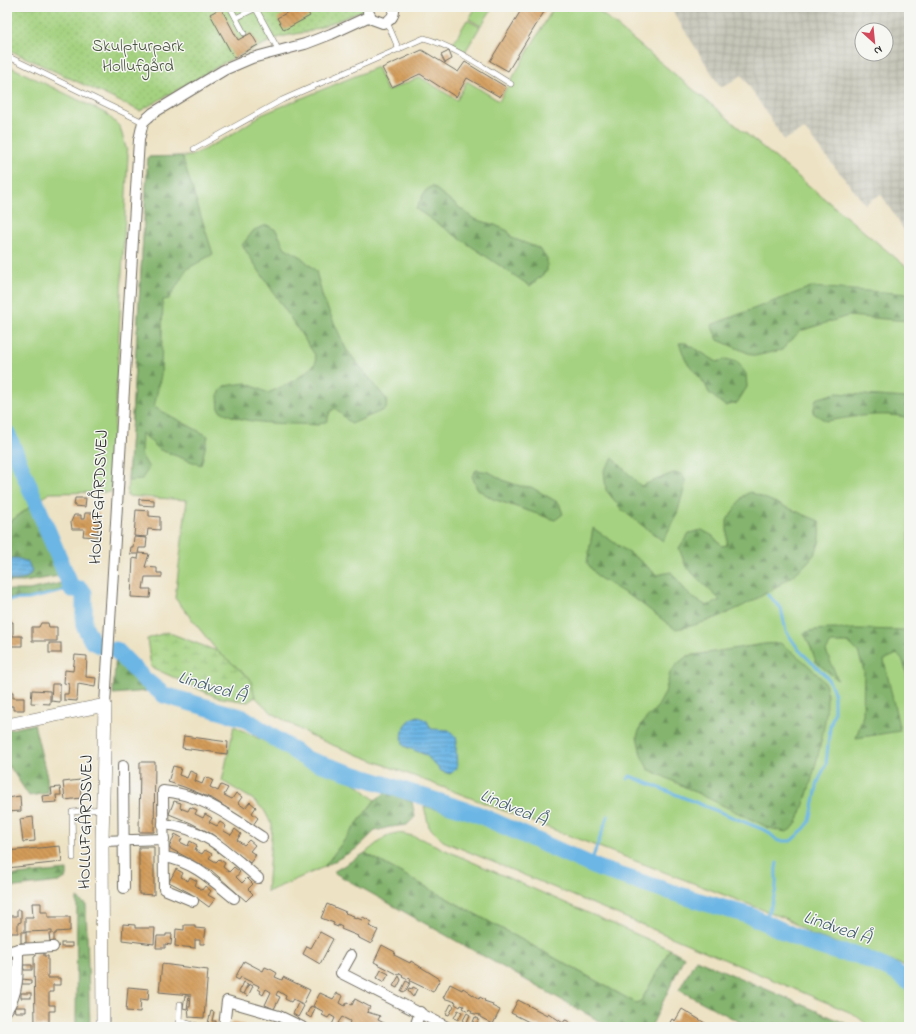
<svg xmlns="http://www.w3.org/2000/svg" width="916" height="1034" font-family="'Indie Flower',sans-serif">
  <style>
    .industrial { fill: url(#industrial-grid); fill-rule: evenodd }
    .grass { fill: #a5d280; stroke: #687e56 }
    .forest { fill: url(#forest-firs); stroke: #58704c }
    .wetland { fill: url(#wetland-marsh); stroke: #687e56 }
    .park { fill: url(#park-dots); stroke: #687e56 }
    .water { fill: url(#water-rules); stroke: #4c7088 }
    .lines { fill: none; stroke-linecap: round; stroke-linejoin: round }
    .stream { stroke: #6cb6e5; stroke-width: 3 }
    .river { stroke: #6cb6e5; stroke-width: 17 }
    .building { fill: url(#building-back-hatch) }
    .service-casing { stroke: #6f6b60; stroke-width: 6 }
    .minor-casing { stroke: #6f6b60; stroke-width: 12 }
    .tertiary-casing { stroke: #6f6b60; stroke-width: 14 }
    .service { stroke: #fff; stroke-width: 5 }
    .minor { stroke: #fff; stroke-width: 10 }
    .tertiary { stroke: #fff; stroke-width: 13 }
    .labels { text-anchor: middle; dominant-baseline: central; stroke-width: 3; stroke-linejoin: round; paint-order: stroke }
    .park-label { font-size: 17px; fill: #4a5540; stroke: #f6f6f2 }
    .street-label { font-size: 17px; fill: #2b2b2b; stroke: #f6f6f2 }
    .water-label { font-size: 18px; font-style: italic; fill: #425c6c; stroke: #f6f6f2 }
  </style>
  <defs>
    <pattern id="industrial-grid" width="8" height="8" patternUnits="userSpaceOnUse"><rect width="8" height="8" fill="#c5c5b8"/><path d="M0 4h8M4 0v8" fill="none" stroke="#a9a99e"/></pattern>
    <pattern id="forest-firs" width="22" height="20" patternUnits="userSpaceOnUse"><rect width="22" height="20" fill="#84b46e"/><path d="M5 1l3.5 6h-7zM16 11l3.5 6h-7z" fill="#6c935b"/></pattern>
    <pattern id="wetland-marsh" width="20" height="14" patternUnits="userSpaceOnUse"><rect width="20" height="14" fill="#a5d280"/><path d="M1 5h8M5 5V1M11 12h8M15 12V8" fill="none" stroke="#8eb46f"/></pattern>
    <pattern id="park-dots" width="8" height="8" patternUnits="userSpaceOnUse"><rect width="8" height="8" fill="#a5d280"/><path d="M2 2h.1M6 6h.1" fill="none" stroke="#8eb46f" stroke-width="1.8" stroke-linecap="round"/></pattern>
    <pattern id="water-rules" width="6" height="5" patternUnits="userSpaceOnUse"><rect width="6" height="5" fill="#6cb6e5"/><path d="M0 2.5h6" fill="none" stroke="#5994ba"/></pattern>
    <pattern id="building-back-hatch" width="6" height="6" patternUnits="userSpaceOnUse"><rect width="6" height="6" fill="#d39c5a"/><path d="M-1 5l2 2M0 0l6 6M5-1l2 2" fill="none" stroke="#ab7f4b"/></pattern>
  </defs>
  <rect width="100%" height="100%" fill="#f6f6f2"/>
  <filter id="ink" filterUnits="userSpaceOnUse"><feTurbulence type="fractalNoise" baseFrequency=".025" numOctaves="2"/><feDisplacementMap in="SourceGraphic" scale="8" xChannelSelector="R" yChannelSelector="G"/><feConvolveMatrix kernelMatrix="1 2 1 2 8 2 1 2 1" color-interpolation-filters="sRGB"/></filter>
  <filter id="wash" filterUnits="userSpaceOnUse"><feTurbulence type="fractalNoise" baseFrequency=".012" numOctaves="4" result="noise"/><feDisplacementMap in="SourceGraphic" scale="16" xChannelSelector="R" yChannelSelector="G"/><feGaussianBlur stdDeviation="0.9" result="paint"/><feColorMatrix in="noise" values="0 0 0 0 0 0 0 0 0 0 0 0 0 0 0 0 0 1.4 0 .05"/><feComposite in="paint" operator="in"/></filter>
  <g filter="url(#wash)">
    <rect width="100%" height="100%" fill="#ede2c3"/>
    <path class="industrial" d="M 670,7 L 909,7 L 909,238 L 881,194 L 865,204 L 804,129 L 784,140 L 742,75 L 721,88 ZM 862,30 L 886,30 L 886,54 L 862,54 Z"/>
    <g class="grass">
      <polygon points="476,7 493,7 481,26 469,19"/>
      <polygon points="554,7 594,7 909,269 909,967 812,935 787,919 335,746 313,737 272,713 255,697 250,678 217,651 175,598 187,500 127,496 148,157 191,156 228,137 261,115 377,67 387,91 420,77 457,100 467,81 499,101"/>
      <polygon points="467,20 480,27 465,52 452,45"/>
      <polygon points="7,65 107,114 120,127 128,155 111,492 49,493 7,524"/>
      <polygon points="234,726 318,768 355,783 375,800 324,867 267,892 272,825 264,810 252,799 222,781"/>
      <polygon points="424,806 488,823 610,877 669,896 757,920 796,942 828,956 855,957 902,979 909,987 909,1027 870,1027 854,1014 443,841 429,827"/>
      <path d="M 397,833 C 415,835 427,841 443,849 L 670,949 L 641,1001 L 636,1003 L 365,853 L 386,836 Z"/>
    </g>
    <g class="forest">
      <polygon points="182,156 213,254 187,269 169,299 163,300 161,375 154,407 208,436 201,465 160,450 142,433 141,454 149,468 141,480 128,481 148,157"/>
      <polygon points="432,186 474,219 495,225 508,231 512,238 538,248 547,258 547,271 530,286 416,209 425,191"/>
      <path d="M 267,225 L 276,230 L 285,248 L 300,256 L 316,271 L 323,298 L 346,349 L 387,400 L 386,409 L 351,424 L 335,408 L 330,412 L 327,421 L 318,425 C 289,423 244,426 219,410 L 218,395 L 224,386 L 246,383 L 268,393 C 285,385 305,377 316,362 L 315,355 L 242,245 L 254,230 Z"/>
      <polygon points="811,287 909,294 909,321 848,316 800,331 782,350 755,356 718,340 711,325"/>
      <polygon points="679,343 686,343 717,362 726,359 738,362 746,374 747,387 737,403 725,406 709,393 705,384 686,361"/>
      <path d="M 836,393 L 906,398 L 909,400 L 909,418 C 882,411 853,417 826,421 L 813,413 L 816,399 Z"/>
      <polygon points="613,458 641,486 673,473 682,474 686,482 677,514 663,541 622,510 606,490 604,470"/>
      <polygon points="476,470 489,472 505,481 520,486 531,487 559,503 563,514 555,520 493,499 477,489 472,476"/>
      <path d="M 750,492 L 819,521 C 822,532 820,547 813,556 C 789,587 713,625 675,629 L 638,601 L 598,577 L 587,563 L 593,528 L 638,559 L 657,575 L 671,572 L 690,596 L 707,606 L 720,600 L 686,567 L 679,548 L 689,533 L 702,530 L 713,536 L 722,546 L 727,545 L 727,520 L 743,496 Z"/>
      <path d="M 31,506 L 59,570 L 59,576 L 24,582 L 7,582 L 7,580 C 17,580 26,582 32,571 L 16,558 L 7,559 L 7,524 Z"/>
      <polygon points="62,583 64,590 29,598 7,598 7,590 29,590"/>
      <path d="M 856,629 L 905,630 L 909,629 L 909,683 L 903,661 L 897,654 L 884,660 L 900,731 L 856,738 L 863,715 L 864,671 L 858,652 L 849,643 L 831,643 L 826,651 L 838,680 L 816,662 L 811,647 L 804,633 C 818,627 840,630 856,629 Z"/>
      <path d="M 780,643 C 790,649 820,674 825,684 C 835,704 807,804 796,824 C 794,828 790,830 786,832 L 769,828 L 648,769 L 641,755 L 637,736 L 642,723 L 658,706 L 665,693 L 670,673 L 676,665 L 687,656 L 764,644 Z"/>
      <polygon points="116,653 149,691 113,694"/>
      <polygon points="34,724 47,777 48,793 29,796 10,767 7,767 7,730"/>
      <polygon points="387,792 412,802 415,817 407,825 390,827 375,831 356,849 324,867 375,800"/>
      <polygon points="365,853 636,1003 641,1001 670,949 684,957 651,1027 610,1027 333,872"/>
      <polygon points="67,870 67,877 59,882 7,888 7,876"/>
      <polygon points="77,898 86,905 90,1027 76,1027"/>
      <polygon points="696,959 854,1027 855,1027 749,1027 679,990"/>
    </g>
    <polygon class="wetland" points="167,632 217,651 250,678 255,697 248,702 216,697 151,667 147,639"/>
    <polygon class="park" points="7,7 372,7 311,31 280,37 231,59 140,111 7,49"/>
    <g class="water">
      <path d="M 16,558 L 28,562 L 32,571 C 27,582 17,580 7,580 L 7,559 Z"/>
      <path d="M 418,716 L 427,721 L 431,729 L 449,730 L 456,737 L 457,742 L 456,748 L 457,768 L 450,774 L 441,771 L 426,755 L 404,746 C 399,734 405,720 418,716 Z"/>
    </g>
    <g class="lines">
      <g class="stream">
        <polyline points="7,13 13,7"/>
        <polyline points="7,600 29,599 72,589"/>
        <polyline points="628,779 630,776 767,831 778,841 791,841 805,828 810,821 818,782 826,764 830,727 834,713 834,693 832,687 826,676 799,650 786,631 781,608 768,595"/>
        <polyline points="590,865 608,816"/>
        <path d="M 765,921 C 769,909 776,897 776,885 C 777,876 774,872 777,863"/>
      </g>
      <g class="river">
        <polyline points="7,433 72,589 80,589 84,593 84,625 92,641 104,647"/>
        <polyline points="116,650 143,678 164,695 244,718 306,759 475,813 600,869 699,901 751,916 811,944 837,952 857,955 895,972 909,982"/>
      </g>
    </g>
    <g id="blocks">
      <g class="building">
        <polygon points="287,7 305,7 310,16 284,30 277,18 290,11"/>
        <polygon points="523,7 547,7 508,71 490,61"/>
        <polygon points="221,8 238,40 251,33 258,45 234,58 210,14"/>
        <polygon points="422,50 458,72 465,62 506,87 500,97 467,78 456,97 420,74 392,87 382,68"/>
        <polygon points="449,51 452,59 445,63 441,55"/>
        <polygon points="75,498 86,498 85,507 74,506"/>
        <polygon points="139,499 154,500 154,506 139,505"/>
        <polygon points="136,510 149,511 149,516 160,517 160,530 148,529 147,537 134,536"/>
        <polygon points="85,513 99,513 97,537 83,536 84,529 72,529 71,522 74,515 81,515 81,519 84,519"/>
        <polygon points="134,537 147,538 146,548 139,548 138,554 130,554 131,547 133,547"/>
        <polygon points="139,553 149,554 145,567 157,568 157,573 162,573 162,577 145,577 143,589 151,589 150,598 131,597 133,558 138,559"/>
        <polygon points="7,622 13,622 13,636 22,636 22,646 10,646 10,635 7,635"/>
        <polygon points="41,623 48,623 49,627 57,627 57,641 32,641 32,627 39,627"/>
        <rect x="49" y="643" width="12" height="10"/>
        <polygon points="75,655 87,656 86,677 96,678 95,687 78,684 77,701 64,700 64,694 68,694 69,684 64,683 65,670 73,671"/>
        <polygon points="52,684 60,684 60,702 51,701"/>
        <polygon points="32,690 50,691 50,704 31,703"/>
        <polygon points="7,692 13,692 13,698 24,698 24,710 13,710 13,706 7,706"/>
        <polygon points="184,736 228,742 227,754 182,748"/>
        <polygon points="140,762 155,762 154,832 139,832"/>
        <polygon points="173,766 181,768 179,775 187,778 190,771 197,774 195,781 202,784 205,777 213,780 210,787 218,791 221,785 228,788 224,795 232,799 236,793 242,797 238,803 245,808 250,802 256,807 252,813 258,818 253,825 213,799 184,787 168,782"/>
        <polygon points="80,780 81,798 65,800 63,782"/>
        <polygon points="60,787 61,795 56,795 57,802 43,803 42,796 52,795 51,788"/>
        <polygon points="20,796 21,811 7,812 7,798"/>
        <polygon points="174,801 181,803 180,808 188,811 190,807 197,810 195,814 203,818 205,814 212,818 209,822 217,826 220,822 226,826 224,831 231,835 235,829 241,834 237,840 244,845 249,840 255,845 250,851 256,855 250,863 212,834 191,823 169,814"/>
        <polygon points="33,817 35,841 23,842 20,819"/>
        <polygon points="175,834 182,838 180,842 188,846 190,841 197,845 195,850 202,854 205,850 212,854 209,858 216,862 219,859 225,863 223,867 229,872 234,867 240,872 236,877 242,883 247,878 253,884 248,889 253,894 246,901 211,870 169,848"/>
        <polygon points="60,846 62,862 7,868 7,851"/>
        <polygon points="139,847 154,847 154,895 139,894"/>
        <polygon points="176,869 183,873 181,877 188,881 190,877 197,881 195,885 202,890 205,886 211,891 208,895 215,899 209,907 190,893 169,882"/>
        <polygon points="32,903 41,903 41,912 48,912 48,917 70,917 70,931 56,932 56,934 54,934 54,942 50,942 49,934 52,934 52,931 25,932 25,917 33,917"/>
        <polygon points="327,904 346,912 345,913 354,916 353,918 357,919 357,918 362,920 363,917 372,922 369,926 378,930 371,944 357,937 358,936 341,929 342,927 338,925 338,927 333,925 334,923 321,918"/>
        <polygon points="17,910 21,910 21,922 18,923 18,933 7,933 7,916 17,916"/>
        <polygon points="123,924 135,925 135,928 155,928 154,944 122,940"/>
        <polygon points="184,925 195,925 195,928 206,929 204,944 200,944 200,940 195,940 195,948 175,946 176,929 184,930"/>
        <rect x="21" y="932" width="5" height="11"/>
        <polygon points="320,932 333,939 320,964 303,954 307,946 311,948"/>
        <polygon points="166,934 172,934 171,945 165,944 165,948 156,948 157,936 166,936"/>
        <rect x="61" y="943" width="11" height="4"/>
        <polygon points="382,945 395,952 394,955 410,963 411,961 440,979 433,992 410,981 411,979 409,977 408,979 402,976 403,975 400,973 399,975 374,962"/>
        <polygon points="36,953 44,953 44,956 48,956 48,978 60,978 60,985 53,985 53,992 49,992 49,1005 55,1005 55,1011 49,1011 49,1026 35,1026 34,956 36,956"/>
        <polygon points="244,961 263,971 265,967 272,970 277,973 275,977 282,980 283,977 310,990 303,1004 293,999 291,1002 285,999 286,996 278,991 276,995 280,997 274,1009 265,1005 271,992 266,989 263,995 260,993 261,991 258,989 259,986 241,977 239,980 235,978"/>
        <polygon points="162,964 208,970 204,1018 189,1017 188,1007 190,1007 191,995 159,992"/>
        <polygon points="23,965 32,965 32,970 24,970"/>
        <polygon points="381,970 389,974 384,982 377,978"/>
        <polygon points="399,976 401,980 397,988 393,986"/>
        <polygon points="22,979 31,980 31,984 22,984"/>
        <polygon points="406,981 410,983 405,992 401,991"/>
        <polygon points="244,982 248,984 243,994 239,992"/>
        <polygon points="249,984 253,986 248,996 244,994"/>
        <polygon points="450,984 462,990 463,988 479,999 480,997 485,1000 484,1001 493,1004 492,1006 500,1010 493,1024 480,1017 480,1015 471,1013 472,1011 469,1009 468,1011 463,1008 464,1006 461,1005 460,1007 455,1004 456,1002 443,998"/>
        <polygon points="128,987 149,989 148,1000 141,999 140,1012 126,1011"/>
        <polygon points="413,987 417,989 413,997 408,991 409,988 412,989"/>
        <rect x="21" y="993" width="10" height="5"/>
        <polygon points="320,993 333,999 337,993 343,996 340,1003 345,1006 347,1002 352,1005 355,999 370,1007 367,1012 380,1016 378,1020 392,1027 362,1027 357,1025 353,1027 349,1025 350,1021 342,1017 338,1023 342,1025 341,1027 331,1027 335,1018 330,1015 328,1018 322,1015 324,1012 313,1006"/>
        <polygon points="185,996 189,996 187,1009 183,1008"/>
        <polygon points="518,1000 547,1015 548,1013 563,1023 565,1020 570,1022 569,1026 571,1027 540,1027 538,1024 537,1026 511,1013"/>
        <polygon points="298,1003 304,1006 298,1017 293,1014"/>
        <polygon points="451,1004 454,1006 449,1015 446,1014"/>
        <polygon points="311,1006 315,1008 311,1018 306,1015"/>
        <polygon points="14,1007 26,1007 26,1012 15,1012"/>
        <polygon points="682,1009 710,1026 712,1023 716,1026 668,1026 672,1019 675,1021"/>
        <polygon points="458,1010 462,1012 458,1020 454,1018"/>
        <polygon points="211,1011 214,1012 212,1021 216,1021 215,1027 207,1027"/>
        <polygon points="467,1013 470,1015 466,1024 462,1022"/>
        <polygon points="475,1017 479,1019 475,1027 471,1027"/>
        <polygon points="232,1022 245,1025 244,1027 231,1026"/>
      </g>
    </g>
  </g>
  <g filter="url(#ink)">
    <use href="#blocks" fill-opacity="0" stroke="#6f6b60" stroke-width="1"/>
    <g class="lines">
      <g class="service-casing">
        <g id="service">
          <polyline points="230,7 244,33"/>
          <polyline points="255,7 279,51"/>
          <polyline points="236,18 258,7"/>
          <polyline points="387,22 399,50"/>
          <polyline points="7,56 143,122"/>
          <path d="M 194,149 L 282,100 L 424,38 C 455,47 483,67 511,84"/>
          <polyline points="73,858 72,812 101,809"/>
          <polyline points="180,1004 179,1021 201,1027"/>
        </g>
      </g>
      <g class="minor-casing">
        <g id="minor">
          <path d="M 369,7 L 368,12 L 372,19 L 383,23 C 391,21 395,15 394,7"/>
          <polyline points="105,705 139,140 143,122 153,113 224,70 252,58 305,44 331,34 370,16"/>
          <polyline points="123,766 124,888"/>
          <path d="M 163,824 C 203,827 229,853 258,878"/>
          <polyline points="102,841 164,839"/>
          <path d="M 164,857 C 192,861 212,880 234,898"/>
          <path d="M 193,901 L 164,889 L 163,791 C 201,794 231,817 262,837"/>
          <polyline points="7,952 18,949 53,947"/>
          <polyline points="351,955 341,973 447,1027"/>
          <path d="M 7,1010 C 19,992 18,970 18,949"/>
          <polyline points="224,1027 227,1001 279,1016 302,1027"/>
          <polyline points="415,1027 420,1012"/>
        </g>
      </g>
      <g class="tertiary-casing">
        <polyline id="tertiary" points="7,725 105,705 102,841 103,1027"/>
      </g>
      <use href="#service" class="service"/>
      <use href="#minor" class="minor"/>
      <use href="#tertiary" class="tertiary"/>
    </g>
  </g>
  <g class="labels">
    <g class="park-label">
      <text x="138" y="46">Skulpturpark<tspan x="138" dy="20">Hollufgård</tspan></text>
    </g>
    <g class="street-label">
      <text transform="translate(99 497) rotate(-87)">HOLLUFGÅRDSVEJ</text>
      <text transform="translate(86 822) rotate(-89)">HOLLUFGÅRDSVEJ</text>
    </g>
    <g class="water-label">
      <text transform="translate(212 688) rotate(17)">Lindved Å</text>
      <text transform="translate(513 809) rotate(23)">Lindved Å</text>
      <text transform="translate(837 929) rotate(19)">Lindved Å</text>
    </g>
  </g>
  <rect width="916" height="1034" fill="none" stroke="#f6f6f2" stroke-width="24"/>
  <g transform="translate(874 42) rotate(153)"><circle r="19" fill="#f6f6f2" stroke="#a5a5a2"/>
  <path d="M0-3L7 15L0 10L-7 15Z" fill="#d1495b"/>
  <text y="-6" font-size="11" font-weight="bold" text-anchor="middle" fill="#2b2b2b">N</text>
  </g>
</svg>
